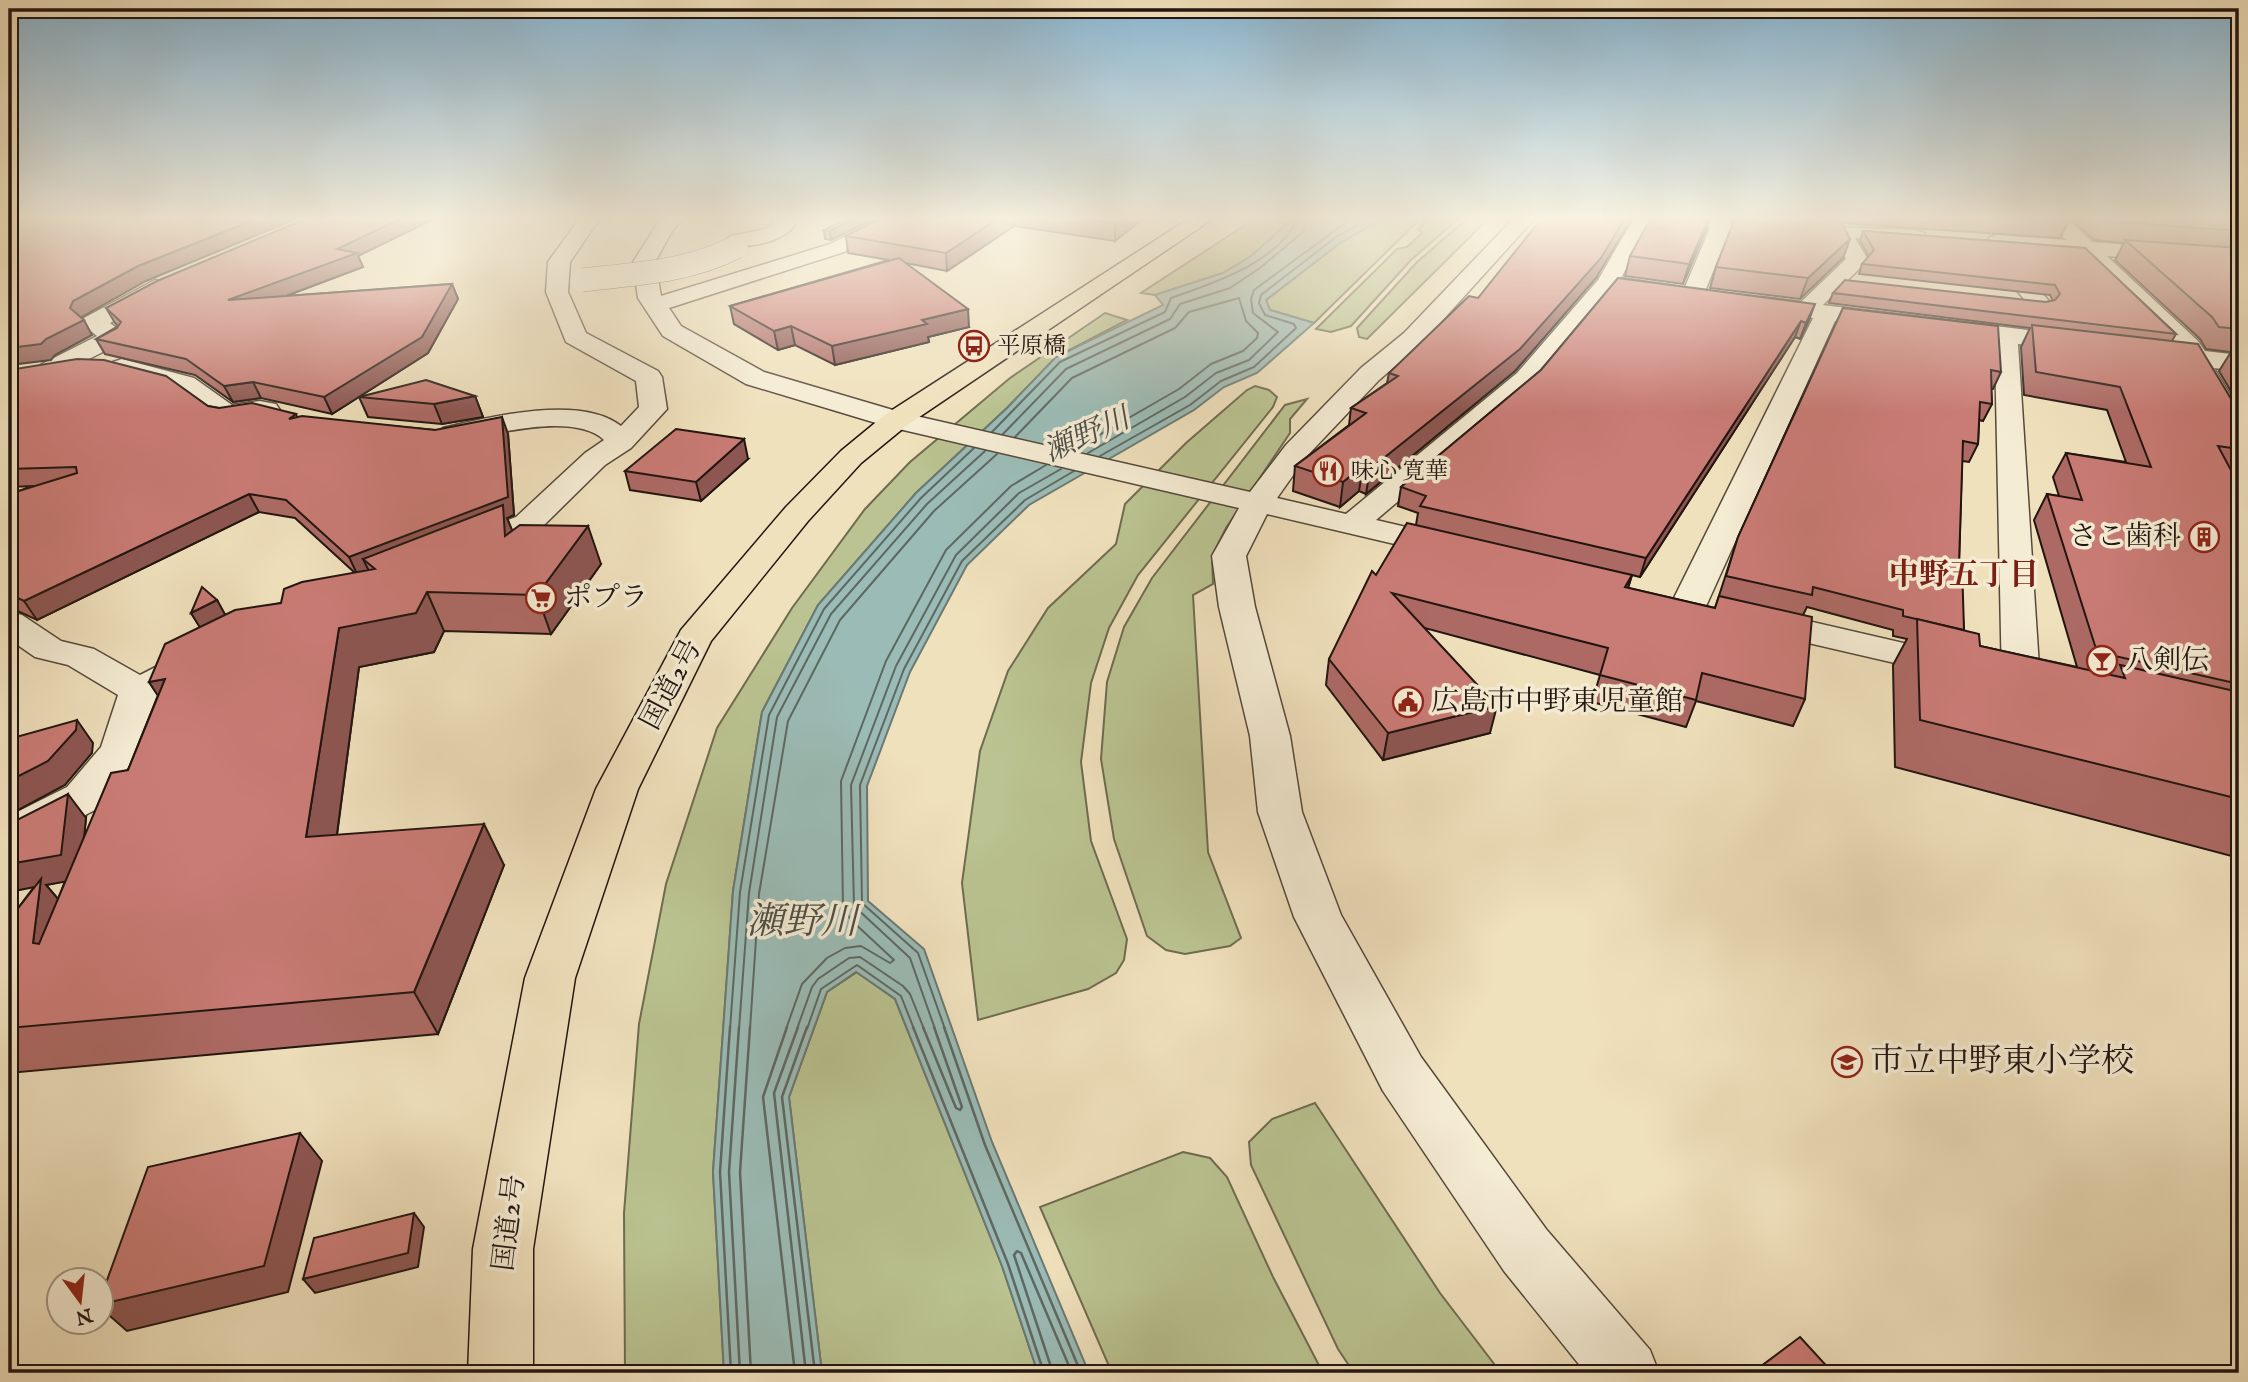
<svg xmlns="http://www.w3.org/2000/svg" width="2248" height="1382" font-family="'IM FELL English','Noto Serif JP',serif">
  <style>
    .green { fill: #bac391; stroke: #6e6c50; stroke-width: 2 }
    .water { fill: #9bbcb6; stroke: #6b7974; stroke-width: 2 }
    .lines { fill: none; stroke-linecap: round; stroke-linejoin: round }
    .shore-far1 { stroke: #5e6863; stroke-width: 2 }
    .shore { stroke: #5e6863; stroke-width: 2.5 }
    .minor-casing { stroke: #56483b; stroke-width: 3 }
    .highway-casing { stroke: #221510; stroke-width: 3 }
    .minor { fill: #f5ecd4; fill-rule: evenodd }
    .highway { fill: #f0e1bd; fill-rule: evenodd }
    .minor-bridge-casing { stroke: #56483b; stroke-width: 24; stroke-linecap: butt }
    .minor-bridge { stroke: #f5ecd4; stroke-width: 23 }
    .wall { fill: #ad6a65; stroke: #221510; stroke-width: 2; fill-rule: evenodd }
    .shaded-wall { fill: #8d5652; stroke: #221510; stroke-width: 2 }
    .building { fill: #c97b75; stroke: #221510; stroke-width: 2 }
    .labels { text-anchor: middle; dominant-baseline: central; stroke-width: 7; stroke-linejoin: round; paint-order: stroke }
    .far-poi-label { font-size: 23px; fill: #221510; stroke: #f5ecd4; text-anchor: start }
    .poi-label { font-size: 28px; fill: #221510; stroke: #f5ecd4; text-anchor: start }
    .street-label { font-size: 28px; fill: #221510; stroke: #f5ecd4 }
    .water-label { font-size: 30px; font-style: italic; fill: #4c4f4a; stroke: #f5ecd4 }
    .neighbourhood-label { font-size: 30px; font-weight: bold; fill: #7a1f14; stroke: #f5ecd4 }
    .near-poi-label { font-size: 33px; fill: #221510; stroke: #f5ecd4; text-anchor: start }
    .near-water-label { font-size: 37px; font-style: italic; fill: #4c4f4a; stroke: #f5ecd4 }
  </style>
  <rect width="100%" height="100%" fill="#f0e1bd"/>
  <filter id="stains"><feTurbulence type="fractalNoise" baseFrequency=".00286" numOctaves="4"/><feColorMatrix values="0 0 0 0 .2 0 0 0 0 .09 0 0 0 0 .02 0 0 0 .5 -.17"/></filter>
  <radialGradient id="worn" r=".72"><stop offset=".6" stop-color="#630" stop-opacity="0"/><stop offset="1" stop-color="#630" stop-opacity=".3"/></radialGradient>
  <g class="green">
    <polygon points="1256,218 1294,218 1251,256 1223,273 1155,295 1141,293"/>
    <polygon points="1384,218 1419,220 1314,323 1270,310 1266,300 1340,243"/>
    <polygon points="1429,218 1459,218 1411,260 1351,326 1331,332 1316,329 1397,249 1407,247 1422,233 1418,229"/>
    <polygon points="1468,218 1489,218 1367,339 1359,337 1357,328 1417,262"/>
    <polygon points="1105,313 1127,320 1056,357 1007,408 916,493 818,605 762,712 733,891 713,1172 724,1373 625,1373 624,1213 639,1024 666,884 717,728 792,608 865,509 910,462 1010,378"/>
    <polygon points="1255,386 1269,390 1277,397 1273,407 1138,575 1109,628 1091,683 1081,762 1091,841 1127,939 1124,960 1116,973 1088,989 978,1020 962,883 980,751 1008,671 1048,608 1116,544 1125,504 1186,443 1247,390"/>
    <polygon points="1307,399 1290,419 1290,433 1226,528 1212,556 1213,584 1193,595 1208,852 1241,938 1230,946 1185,954 1166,950 1147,936 1114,839 1101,759 1107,682 1124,627 1152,578 1285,405"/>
    <polygon points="857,972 895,999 1002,1266 1038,1373 822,1373 789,1097 827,992"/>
    <polygon points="1315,1103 1440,1293 1501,1373 1354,1373 1338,1349 1251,1165 1249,1142 1272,1119"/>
    <polygon points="1183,1152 1210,1158 1227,1177 1273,1277 1323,1373 1112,1373 1040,1207"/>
  </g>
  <polygon class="water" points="1294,218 1421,218 1384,218 1340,243 1266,300 1270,310 1314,323 1257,373 1224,387 1194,410 1029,505 967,565 910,672 867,786 868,901 924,949 992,1142 1089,1373 1038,1373 1002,1266 895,999 856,972 827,992 789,1097 822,1373 724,1373 713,1172 733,891 762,712 818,605 916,493 1007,408 1056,357 1163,305 1155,295 1223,273 1251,256"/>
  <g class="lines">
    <g class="shore-far1">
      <path d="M 992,432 L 1060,362 L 1165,312 L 1171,298 C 1213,283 1278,263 1298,218"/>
      <polyline points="1003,434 1066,369 1170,319 1180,304 1230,288 1260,268 1303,232 1307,218"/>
      <polyline points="1015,437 1072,378 1175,328 1189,312 1239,298 1246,321 1258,333 1257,338 1243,351 1211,364 1179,389 1073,450"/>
      <polyline points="1088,453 1185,397 1216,373 1249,360 1278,332 1253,313 1251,299 1254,290 1352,218"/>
      <polyline points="1100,456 1190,405 1221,381 1254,367 1296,328 1294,324 1265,315 1259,303 1261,295 1336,237 1370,218"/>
      <polyline points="730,1029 740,892 769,715 824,609 921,498 974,448"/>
      <polyline points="739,1029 749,893 777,717 831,614 927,504 985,451"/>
      <polyline points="750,1029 759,894 788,721 840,620 934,511 997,454"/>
      <polyline points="786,1029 802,984 827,958 845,948 861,946 890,963 894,960 851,920 843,907 841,781 886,661 946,550 1011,486 1046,465"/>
      <polyline points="797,1029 812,987 818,979 849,958 860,957 903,986 910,994 924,1029"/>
      <polyline points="807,1029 821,989 857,965 901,996 914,1029"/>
      <polyline points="935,1029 910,958 854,906 851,785 896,666 956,555 1019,493 1061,469"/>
      <polyline points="945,1029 918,953 862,903 860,785 904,669 962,561 1025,500 1074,471"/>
    </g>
    <g class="shore">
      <polyline points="730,1027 720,1172 731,1373"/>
      <polyline points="739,1027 729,1172 740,1373"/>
      <polyline points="750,1027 740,1172 751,1373"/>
      <polyline points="787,1027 763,1097 795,1373"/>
      <polyline points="798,1027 774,1093 806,1373"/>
      <polyline points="807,1027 782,1097 815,1373"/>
      <polyline points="913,1027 1008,1264 1044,1373"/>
      <polyline points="923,1027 956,1108 960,1110 962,1107 934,1027"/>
      <polyline points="944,1027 985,1145 1081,1373"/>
      <polyline points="1053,1373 1014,1255 1017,1251 1021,1253 1072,1373"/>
    </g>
    <g class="minor-casing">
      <g id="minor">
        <path d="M 580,218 L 600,218 L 570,262 L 568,292 L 586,333 L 658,371 L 662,377 L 667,409 L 631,448 L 605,465 L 538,531 L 474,556 L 462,559 L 450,556 L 446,549 L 450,542 L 516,517 L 585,453 L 604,440 C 579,416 517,429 486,435 C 472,438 458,444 443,440 L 439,434 L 443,428 C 489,417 581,394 621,426 L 639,407 L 636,381 L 566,342 L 546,292 L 548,262 Z"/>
        <polygon points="661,218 683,218 672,231 655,262 661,296 830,244 869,224 873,218 893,218 884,232 844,252 669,308 681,326 764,372 903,413 1250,492 1286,445 1361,368 1404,333 1514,218 1535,218 1422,343 1379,380 1306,457 1277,498 1346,514 1517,373 1598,280 1634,218 1654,218 1621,278 1675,286 1678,291 1675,296 1667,298 1613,291 1535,385 1376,520 1462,540 1466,547 1462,554 1450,557 1267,514 1246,556 1255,607 1290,736 1302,812 1341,915 1421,1057 1546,1229 1650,1350 1659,1373 1586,1373 1504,1271 1383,1091 1294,917 1258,812 1250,736 1219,607 1212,556 1239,508 886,426 746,384 663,336 638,298 633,262"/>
        <path d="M 772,218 L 792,218 L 794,226 C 782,242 748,249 730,244 L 727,240 L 730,236 L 765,229 L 773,224 Z"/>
        <polygon points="1681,218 1724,218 1732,224 1704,294 1701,299 1685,299 1682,294 1710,228 1684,222"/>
        <polygon points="2045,218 2067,218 2092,242 2239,254 2239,266 2107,256 2198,341 2205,351 2239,355 2239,371 2214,368 2239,410 2239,441 2229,439 2225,433 2187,364 2148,358 2144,353 2148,348 2157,345 2177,348 2080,254 2001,248 2088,344 2085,349 2076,351 2018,344 2040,682 2034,690 2021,694 2008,690 2002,682 1995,349 1992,341 1835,321 1707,604 1701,611 1689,615 1677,611 1671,604 1813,318 1753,309 1749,304 1753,299 1761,297 1801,302 1846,259 1831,231 1834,227 1916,230 1923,232 1926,236 1923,240 1855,238 1868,260 1823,305 2052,333 1986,253 1996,247 1987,241 1990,237 1997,235 2066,240"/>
        <polygon points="155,280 163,282 166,287 163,292 110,323 127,336 124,341 60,374 51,377 42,374 38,369 42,364 97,336 81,323 84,318"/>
        <polygon points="122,359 194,378 232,405 260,401 276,404 280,410 276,416 227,422 217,420 176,390 113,372 109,367 113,362"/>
        <polygon points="1761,610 1964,657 1970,665 1964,673 1951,676 1748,629 1743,621 1748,613"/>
        <path d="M 9,612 L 22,615 L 61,641 L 94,649 L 140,675 C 162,664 185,648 210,654 L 216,662 L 210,670 L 156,698 L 140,751 L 97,809 L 25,846 L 9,851 L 9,816 L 67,787 L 101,747 L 118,695 L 68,665 L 35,657 L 9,639 Z"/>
      </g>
    </g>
    <g class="highway-casing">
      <polygon id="highway" points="1190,218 1214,218 906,426 861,463 808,521 711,641 638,789 575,978 533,1249 533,1373 468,1373 473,1249 525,978 596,789 681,630 786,507 841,451 886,414"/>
    </g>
    <use href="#minor" class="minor"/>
    <use href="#highway" class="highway"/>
    <g class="minor-bridge-casing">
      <path id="minor-bridge" d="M 582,280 C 635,274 688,272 736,247"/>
    </g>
    <use href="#minor-bridge" class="minor-bridge"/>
  </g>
  <g class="wall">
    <polygon points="881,218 1144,218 1115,241 1014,226 947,271 906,263 969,327 928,337 929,342 835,365 795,345 778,350 734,324 730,306 889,260 848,253 846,236"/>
    <polygon points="1727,218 2070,219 2060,238 1841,223 1843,258 1800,299 1710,288 1716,267 1733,224"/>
    <polygon points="2070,218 2239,218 2239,405 2219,371 2231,352 2206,349 2200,339 2115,260 2124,243 2094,240"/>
    <polygon points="867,222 831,240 825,239 824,230"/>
    <polygon points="1706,230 1683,284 1625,276 1630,256"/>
    <polygon points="1863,231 2085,248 2176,334 2172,341 2239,412 2239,476 2234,476 2239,485 2239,858 1895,767 1893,665 1907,639 1893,636 1893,630 1807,607 1803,615 1805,699 1793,726 1696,701 1686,727 1592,702 1600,675 1425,628 1490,733 1383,760 1326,685 1329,659 1376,575 1416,525 1418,513 1398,506 1401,487 1541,370 1618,278 1809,320 1800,339 1795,337 1640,577 1632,575 1628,588 1715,608 1738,537 1843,308 2001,372 1993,389 1991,389 1992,404 1983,421 1979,420 1978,444 1969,462 1962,461 1959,564 1964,630 1980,646 2077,667 2034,520 2047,494 2059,496 2053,477 2066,453 2126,462 2107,410 2024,395 2021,347 2030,328 1829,303 1833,293 2046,302 2053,301 2050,295 1859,274 1862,264 1869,257 1860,241"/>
    <polygon points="358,256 363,267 286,296 452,284 458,299 428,353 332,414 261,398 233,402 195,375 105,354 96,339 118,326 115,323 106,308"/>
    <polygon points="1596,278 1515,371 1366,494 1359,491 1340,507 1293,491 1295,466 1349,425 1351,408 1387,383 1389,373 1478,298"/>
    <path d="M 9,370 L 219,408 L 296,414 L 297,417 L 435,430 L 508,434 L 514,515 L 507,518 L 512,531 L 601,564 L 551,634 L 444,631 L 434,652 L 359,667 L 337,835 L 504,865 L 438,1034 L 9,1073 L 9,920 L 86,818 L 84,836 L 128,770 L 158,695 L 149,682 L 200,627 L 191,613 L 217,600 L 225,615 L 281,603 L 355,573 L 295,518 L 259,512 L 37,620 L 9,607 L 9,494 L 34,486 L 9,487 ZM 65,881 L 58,899 L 46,885 Z"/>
    <polygon points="475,396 483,417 442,424 368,417 359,397"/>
    <polygon points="748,459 701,501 630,490 625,471"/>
    <polygon points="1764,1364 1833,1373 1756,1373"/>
  </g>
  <g class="shaded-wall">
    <polygon points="259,218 298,218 146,281 82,317 79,322 84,320 92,335 55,355 51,360 9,365 9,348 70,308 73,301 138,266"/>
    <polygon points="402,218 436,218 358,256 363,267 235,315 228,300"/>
    <polygon points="855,218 870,218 867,222 831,240 830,231"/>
    <polygon points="999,218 1014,218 1014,226 947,271 946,253"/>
    <polygon points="1122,218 1144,218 1115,241 1115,224"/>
    <polygon points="1625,218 1632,218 1596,278 1515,371 1366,494 1370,469"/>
    <polygon points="1709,218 1710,218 1706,230 1683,284 1689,264"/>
    <polygon points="1850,239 1843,258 1800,299 1808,278"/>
    <polygon points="452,284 458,299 428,353 332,414 324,397"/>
    <polygon points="1815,304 1809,320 1800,339 1806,323"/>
    <polygon points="968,309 969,327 928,337 929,342 835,365 832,346 922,320"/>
    <polygon points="1801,321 1795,337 1640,577 1646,558"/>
    <polygon points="791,326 795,345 778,350 774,331"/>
    <polygon points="253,382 261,398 233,402 224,386"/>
    <polygon points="475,396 483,417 442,424 434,404"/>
    <polygon points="502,417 508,434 514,515 507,518 517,542 363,559 369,571 358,576 349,557"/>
    <polygon points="744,439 748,459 701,501 696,482"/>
    <polygon points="1363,466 1359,491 1340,507 1343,482"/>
    <polygon points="249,494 259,512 37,620 24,601"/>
    <polygon points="588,526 601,564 551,634 537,595"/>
    <polygon points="1632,575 1624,601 1625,587"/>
    <polygon points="427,592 444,631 434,652 359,667 331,879 306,837 339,628"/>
    <polygon points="217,600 232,627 207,639 191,613"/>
    <polygon points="165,679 175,722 149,682"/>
    <polygon points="1497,706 1490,733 1383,760 1388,733"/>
    <polygon points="77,720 93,743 92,753 65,785 9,815 9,781"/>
    <polygon points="68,794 86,818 80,879 46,885 76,920 69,985 33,943 40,886 9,892 9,864"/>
    <polygon points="484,824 504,865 438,1034 414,992"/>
    <polygon points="300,1133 322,1161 288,1292 127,1331 102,1309 102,1304"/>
    <polygon points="414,1213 424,1227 418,1267 315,1293 303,1279"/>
  </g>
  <g class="building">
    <polygon points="9,218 259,218 138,266 73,301 70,308 84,320 46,339 41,344 9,348"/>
    <polygon points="308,218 402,218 337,249 357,253 228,300 452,284 422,337 324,397 253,382 224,386 186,359 96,339 117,328 121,322 106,308 157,281"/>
    <polygon points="848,218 855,218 830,231 824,230"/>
    <polygon points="881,218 999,218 946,253 846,236"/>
    <polygon points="1078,218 1122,218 1115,224"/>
    <polygon points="1542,218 1625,218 1601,258 1520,349 1370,469 1363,466 1343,482 1295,466 1366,413 1351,408 1398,376 1389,373 1469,296 1478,298"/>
    <polygon points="1651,218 1709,218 1689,264 1630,256"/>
    <polygon points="1735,218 1839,218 1850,239 1808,278 1716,267"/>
    <polygon points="2101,218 2239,218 2239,231 2104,221"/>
    <polygon points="1863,231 2085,248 2176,334 1833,293 1845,280 2046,302 2055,300 2060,294 2055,285 1862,264 1874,250"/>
    <polygon points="2125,240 2239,248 2239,329 2219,327 2212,317"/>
    <polygon points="899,258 968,309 922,320 927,324 832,346 791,326 774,331 730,306"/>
    <polygon points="1618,278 1815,304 1806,323 1801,321 1646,558 1420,506 1426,496 1401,487 1541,370"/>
    <polygon points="1843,308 1998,326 2001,372 1991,370 1992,404 1980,402 1978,444 1963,441 1959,564 1962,564 1964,630 1903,616 1903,610 1813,587 1812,595 1726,576 1738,537"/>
    <polygon points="2032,325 2198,344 2239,412 2239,449 2218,446 2239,485 2239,684 2097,652 2047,494 2082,500 2066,453 2151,467 2120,387 2036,372"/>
    <polygon points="2233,349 2239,349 2239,359"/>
    <polygon points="77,359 104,360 166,376 208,406 219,408 252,403 296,414 289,419 302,416 435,430 502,417 508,497 349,557 286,500 249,494 24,601 9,594 9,494 77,473 76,467 9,469 9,370"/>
    <polygon points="426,380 475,396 434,404 359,397"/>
    <polygon points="676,429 744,439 696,482 625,471"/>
    <polygon points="503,505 505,536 520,525 588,526 537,595 427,592 416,613 339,628 306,837 484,824 414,992 9,1028 9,920 41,879 33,943 39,944 111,773 128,770 165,679 149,682 165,644 235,610 281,603 284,589 302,582 375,569 363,559"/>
    <polygon points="1407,523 1632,575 1625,587 1715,608 1719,596 1812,617 1805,699 1702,673 1696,700 1600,675 1608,648 1392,593 1497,706 1388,733 1329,659 1372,571 1376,575"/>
    <polygon points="202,587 217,600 191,613"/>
    <polygon points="1917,619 1979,634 1980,646 2125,678 2120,665 2239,692 2239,799 1920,720"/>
    <polygon points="77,720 76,730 48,761 9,781 9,739"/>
    <polygon points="68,794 61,855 9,864 9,824"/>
    <polygon points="300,1133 264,1266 102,1304 102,1294 148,1167"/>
    <polygon points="414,1213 408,1253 303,1279 314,1238"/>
    <polygon points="1800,1337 1833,1373 1772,1373 1764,1364"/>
  </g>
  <linearGradient id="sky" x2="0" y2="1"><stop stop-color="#89b7d4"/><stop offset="0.53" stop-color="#f8f2e1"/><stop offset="1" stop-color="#f8f2e1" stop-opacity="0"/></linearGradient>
  <rect width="2248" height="412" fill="url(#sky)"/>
  <defs>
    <g id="bus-ring" transform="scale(1.575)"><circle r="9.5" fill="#f5ecd4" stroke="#8f2418" stroke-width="1.5"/><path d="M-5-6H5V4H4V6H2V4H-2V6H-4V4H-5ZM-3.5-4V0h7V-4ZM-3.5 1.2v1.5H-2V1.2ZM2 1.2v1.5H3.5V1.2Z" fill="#8f2418"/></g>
    <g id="restaurant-ring" transform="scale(1.575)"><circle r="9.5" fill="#f5ecd4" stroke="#8f2418" stroke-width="1.5"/><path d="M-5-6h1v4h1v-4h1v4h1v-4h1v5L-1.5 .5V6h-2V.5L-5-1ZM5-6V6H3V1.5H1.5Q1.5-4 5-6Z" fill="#8f2418"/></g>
    <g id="building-ring" transform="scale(1.575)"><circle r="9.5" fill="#f5ecd4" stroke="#8f2418" stroke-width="1.5"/><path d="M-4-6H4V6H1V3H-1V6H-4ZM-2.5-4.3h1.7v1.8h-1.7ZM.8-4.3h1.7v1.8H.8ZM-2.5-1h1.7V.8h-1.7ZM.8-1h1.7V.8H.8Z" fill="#8f2418"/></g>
    <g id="supermarket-ring" transform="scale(1.575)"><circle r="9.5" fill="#f5ecd4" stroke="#8f2418" stroke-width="1.5"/><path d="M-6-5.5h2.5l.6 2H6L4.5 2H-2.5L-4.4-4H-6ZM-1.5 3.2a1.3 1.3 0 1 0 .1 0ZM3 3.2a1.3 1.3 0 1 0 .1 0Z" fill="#8f2418"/></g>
    <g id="bar-ring" transform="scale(1.575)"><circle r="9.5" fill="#f5ecd4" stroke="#8f2418" stroke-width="1.5"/><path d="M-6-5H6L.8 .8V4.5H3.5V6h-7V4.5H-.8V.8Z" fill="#8f2418"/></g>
    <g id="civic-ring" transform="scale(1.575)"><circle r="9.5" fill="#f5ecd4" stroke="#8f2418" stroke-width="1.5"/><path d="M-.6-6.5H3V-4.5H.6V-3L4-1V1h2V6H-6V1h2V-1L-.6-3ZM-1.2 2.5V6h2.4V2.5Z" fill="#8f2418"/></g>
    <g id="school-ring" transform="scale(1.575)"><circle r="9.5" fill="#f5ecd4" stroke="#8f2418" stroke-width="1.5"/><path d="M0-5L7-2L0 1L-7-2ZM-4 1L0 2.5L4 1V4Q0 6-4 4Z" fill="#8f2418"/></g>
  </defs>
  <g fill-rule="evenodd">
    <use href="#bus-ring" x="974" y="346"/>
    <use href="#restaurant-ring" x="1328" y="471"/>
    <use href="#building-ring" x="2204" y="537"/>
    <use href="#supermarket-ring" x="541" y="598"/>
    <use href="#bar-ring" x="2102" y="661"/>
    <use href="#civic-ring" x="1408" y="702"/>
    <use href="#school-ring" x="1847" y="1062"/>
  </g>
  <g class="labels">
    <g class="far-poi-label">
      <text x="997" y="346">平原橋</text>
      <text x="1351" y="471">味心 寛華</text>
    </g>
    <g class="poi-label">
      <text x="2181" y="537" text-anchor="end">さこ歯科</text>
      <text x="564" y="598">ポプラ</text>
      <text x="2125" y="661">八剣伝</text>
      <text x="1431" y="702">広島市中野東児童館</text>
    </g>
    <g class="street-label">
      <text transform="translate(672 685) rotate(-62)">国道2号</text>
      <text transform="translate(510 1223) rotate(-83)">国道2号</text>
    </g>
    <g class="water-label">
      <text transform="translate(1087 436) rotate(-24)">瀬野川</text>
    </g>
    <g class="neighbourhood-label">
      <text x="1964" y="576">中野五丁目</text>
    </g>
    <g class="near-poi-label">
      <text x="1870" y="1062">市立中野東小学校</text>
    </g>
    <g class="near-water-label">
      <text x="802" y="923">瀬野川</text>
    </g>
  </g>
  <rect width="2248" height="1382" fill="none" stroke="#f0e1bd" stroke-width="35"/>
  <rect x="10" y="10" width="2227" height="1361" fill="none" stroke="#221510" stroke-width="3.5"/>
  <rect x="18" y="18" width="2213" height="1347" fill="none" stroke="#221510" stroke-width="2"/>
  <g transform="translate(80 1301) rotate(165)"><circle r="33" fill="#f5ecd4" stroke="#a19686" stroke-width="2"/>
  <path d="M0-5L12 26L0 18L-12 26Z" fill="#8f2418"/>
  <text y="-10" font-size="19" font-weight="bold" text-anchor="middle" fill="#221510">N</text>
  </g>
  <rect width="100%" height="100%" filter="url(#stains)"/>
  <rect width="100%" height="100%" fill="url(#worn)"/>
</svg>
